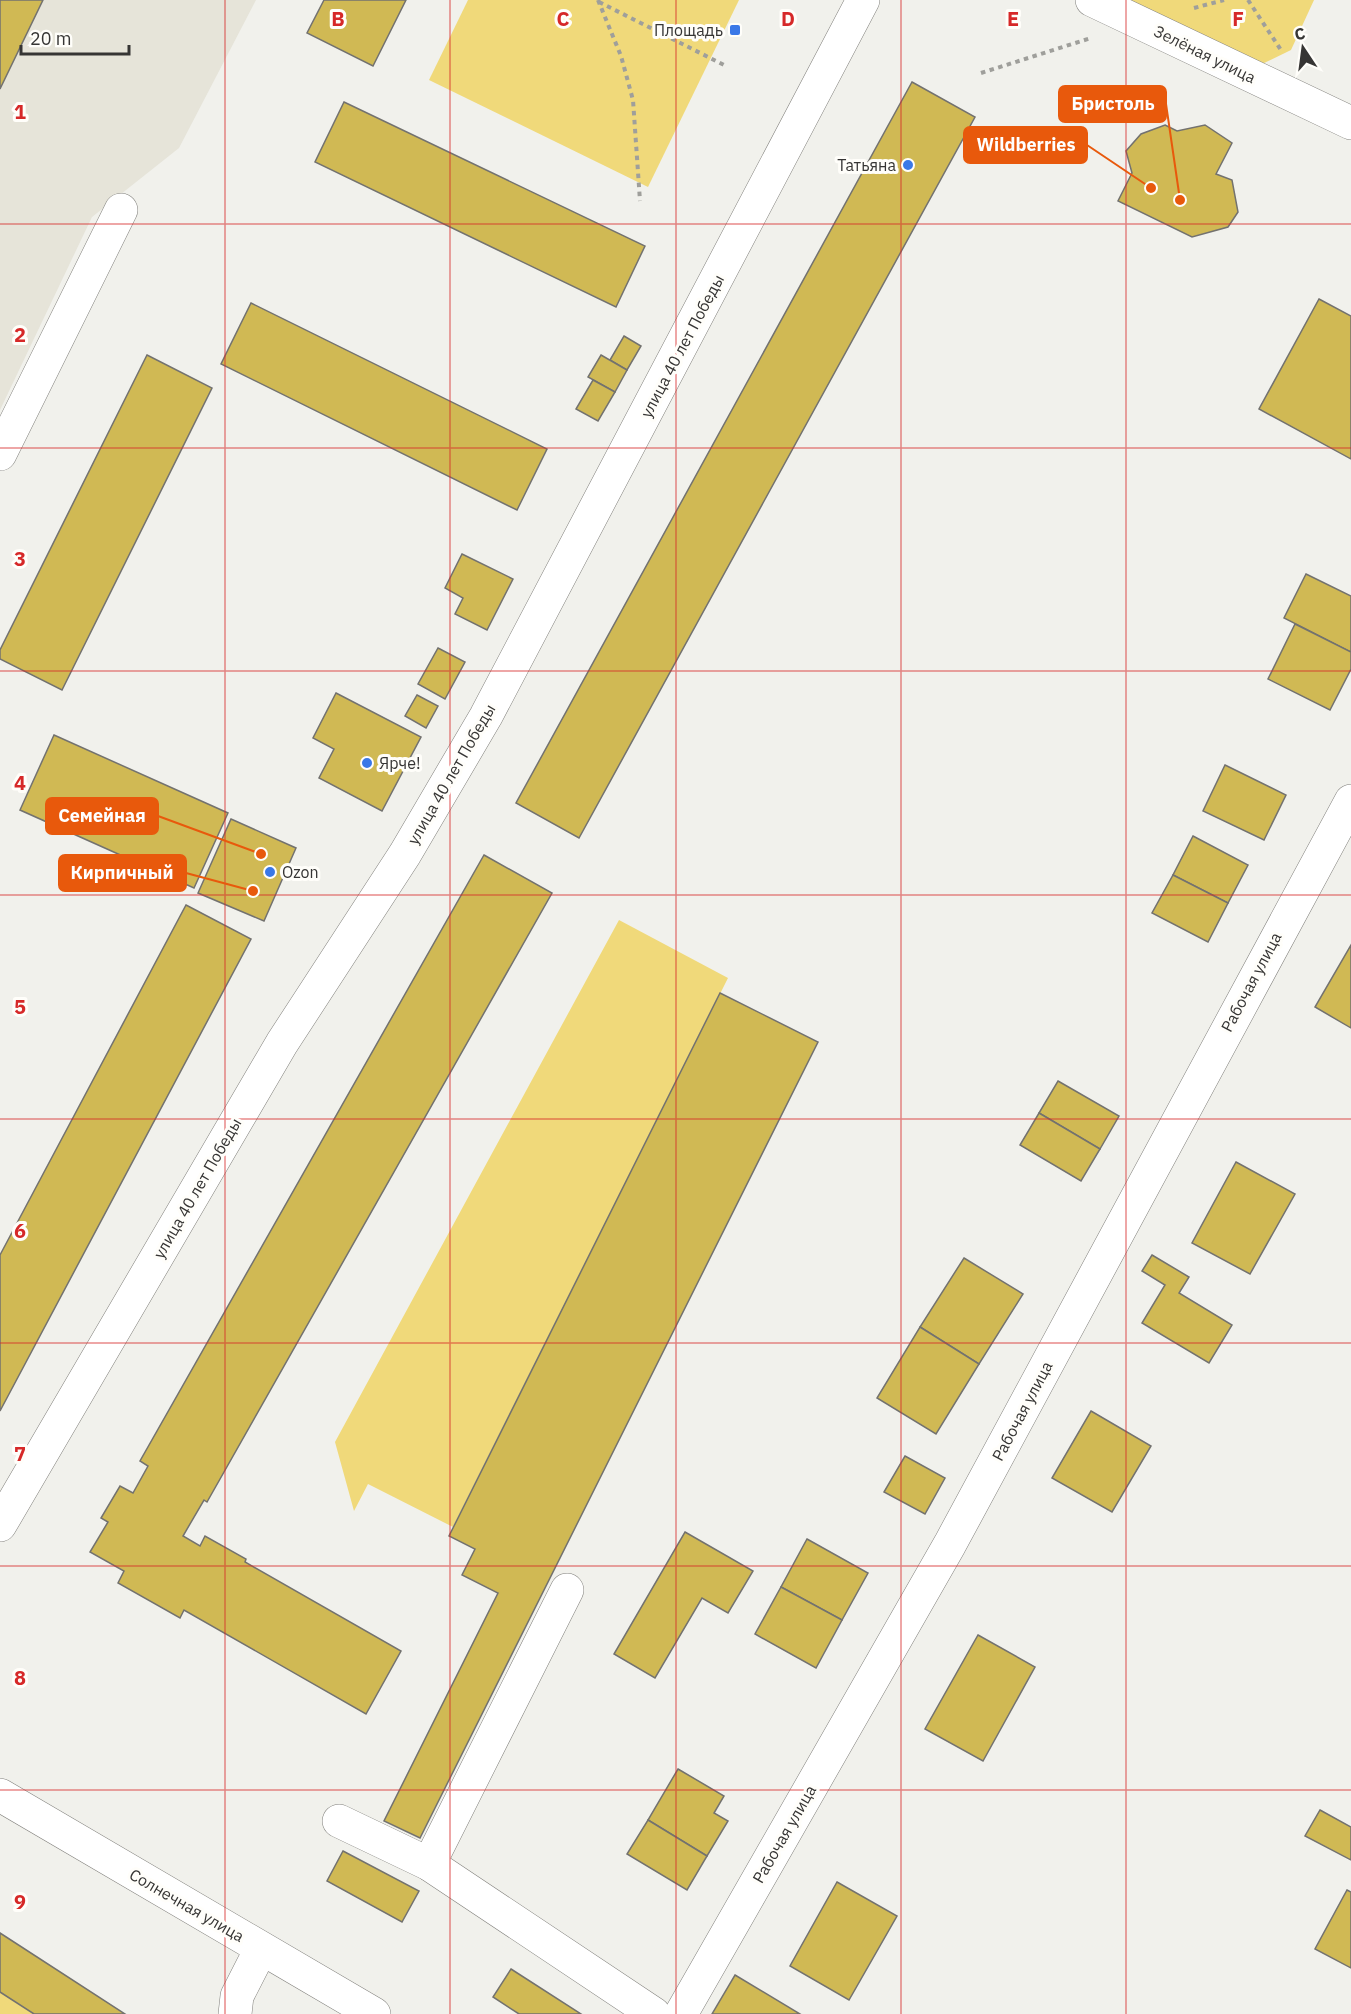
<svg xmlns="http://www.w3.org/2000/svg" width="1351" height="2014" font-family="'IBM Plex Sans',sans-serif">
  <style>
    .built { fill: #e6e4d9 }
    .green { fill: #f0d97a }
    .building { fill: #d0b954; stroke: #73726f; stroke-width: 1.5 }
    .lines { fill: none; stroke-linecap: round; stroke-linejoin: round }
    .minor-casing { stroke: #82817d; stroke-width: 34 }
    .path { stroke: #9f9f9b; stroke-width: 4; stroke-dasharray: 4.5 4.5; stroke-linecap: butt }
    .minor { stroke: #fff; stroke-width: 33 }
    .grid { fill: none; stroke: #d62828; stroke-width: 1.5; stroke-opacity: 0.55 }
    .poi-dot { fill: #3a78e7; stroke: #fffefa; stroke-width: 2 }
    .labels { text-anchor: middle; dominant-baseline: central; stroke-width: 6; stroke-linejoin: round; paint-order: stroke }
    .poi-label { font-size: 16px; fill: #363534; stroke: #fffefa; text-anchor: end }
    .street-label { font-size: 16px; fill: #363534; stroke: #fffefa }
    .grid-label { font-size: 20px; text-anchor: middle; font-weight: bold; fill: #d62828; stroke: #fffefa; stroke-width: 6; stroke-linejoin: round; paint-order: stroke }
    .leader { fill: none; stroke: #e8590c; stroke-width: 2 }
    .callout-dot { fill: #e8590c; stroke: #fffefa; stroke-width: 2 }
    .callout { fill: #e8590c; stroke: #e8590c; stroke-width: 2 }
    .callout-label { font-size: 18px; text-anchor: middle; font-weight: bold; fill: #fff }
  </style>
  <rect width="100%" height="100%" fill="#f1f1ec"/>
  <polygon class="built" points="0,0 256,0 179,148 92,217 0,410"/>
  <g class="green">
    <polygon points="468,0 739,0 648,187 429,80"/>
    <polygon points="1126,0 1314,0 1291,50 1262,64"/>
    <polygon points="619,920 728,978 453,1527 368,1484 354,1511 335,1442"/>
    <polygon points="0,1980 57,2014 0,2014"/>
  </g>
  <g class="building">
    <polygon points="0,0 43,0 0,89"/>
    <polygon points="324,0 406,0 373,66 307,33"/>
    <polygon points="912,82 975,117 579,838 516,803"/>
    <polygon points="344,102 645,246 616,307 315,162"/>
    <polygon points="1165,125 1177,131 1205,125 1232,143 1216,174 1232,180 1238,212 1228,227 1192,237 1118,201 1132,173 1126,151 1141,134"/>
    <polygon points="1319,299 1351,316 1351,459 1259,409"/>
    <polygon points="251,303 547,449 517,510 221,364"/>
    <polygon points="624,336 641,346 627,370 610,360"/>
    <polygon points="147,355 212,388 62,690 0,659 0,650"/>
    <polygon points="601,355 627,370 615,392 588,377"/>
    <polygon points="593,380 615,392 598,421 576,409"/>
    <polygon points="462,554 513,579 487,630 455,614 463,598 445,588"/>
    <polygon points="1306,574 1351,596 1351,652 1284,618"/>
    <polygon points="1295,624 1351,652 1351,669 1330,710 1268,679"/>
    <polygon points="438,648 465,662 445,699 418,684"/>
    <polygon points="336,693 421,737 382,811 319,778 334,749 313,738"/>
    <polygon points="417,695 438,706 426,728 405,716"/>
    <polygon points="54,735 228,813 194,888 20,810"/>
    <polygon points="1225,765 1286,795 1264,840 1203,811"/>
    <polygon points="231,819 296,848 264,921 198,893"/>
    <polygon points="1193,836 1248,865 1228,903 1173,875"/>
    <polygon points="484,855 552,893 207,1502 204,1500 183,1536 200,1546 205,1536 246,1559 245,1562 401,1651 366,1714 184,1610 180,1618 118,1583 124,1571 90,1552 108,1522 101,1518 120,1486 133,1493 148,1466 140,1461"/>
    <polygon points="1173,875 1228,903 1208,942 1152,913"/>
    <polygon points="186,905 251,939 0,1411 0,1255"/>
    <polygon points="1351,945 1351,1028 1315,1007"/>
    <polygon points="720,993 818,1042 420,1838 384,1821 498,1593 462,1575 475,1549 449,1536"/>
    <polygon points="1058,1081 1119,1116 1100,1149 1039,1113"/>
    <polygon points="1039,1113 1100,1149 1081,1181 1020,1145"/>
    <polygon points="1236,1162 1295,1194 1250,1274 1192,1243"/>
    <polygon points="1152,1255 1189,1277 1179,1293 1232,1325 1209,1363 1142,1323 1165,1285 1142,1271"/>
    <polygon points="964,1258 1023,1294 979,1364 920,1327"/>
    <polygon points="920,1327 979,1364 936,1434 877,1398"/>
    <polygon points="1091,1411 1151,1446 1112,1512 1052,1478"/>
    <polygon points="905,1456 945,1478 925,1514 884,1492"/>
    <polygon points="685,1532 753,1571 728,1613 702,1598 655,1678 614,1654"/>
    <polygon points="807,1539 868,1573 842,1620 781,1587"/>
    <polygon points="781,1587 842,1620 816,1668 755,1634"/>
    <polygon points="978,1635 1035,1667 983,1761 925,1729"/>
    <polygon points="678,1769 724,1796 714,1813 728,1821 707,1856 648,1820"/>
    <polygon points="1320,1810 1351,1827 1351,1860 1305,1836"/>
    <polygon points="648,1820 707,1856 687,1890 627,1854"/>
    <polygon points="343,1851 419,1891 402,1922 327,1881"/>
    <polygon points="837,1882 897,1916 849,2000 790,1966"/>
    <polygon points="1347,1890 1351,1892 1351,1968 1315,1949"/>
    <polygon points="0,1933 125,2014 34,2014 0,1992"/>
    <polygon points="511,1969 581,2014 519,2014 493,1997"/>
    <polygon points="735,1975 800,2014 712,2014"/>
  </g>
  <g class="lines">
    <g class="minor-casing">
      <g id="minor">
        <polyline points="1092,0 1351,123"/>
        <polyline points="0,454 121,210"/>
        <polyline points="0,1525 282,1043 405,854 486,716 863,0"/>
        <polyline points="0,1795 374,2014"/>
        <polyline points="339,1821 429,1864 654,2014"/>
        <polyline points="429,1864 567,1590"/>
        <polyline points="235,2014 237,1996 261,1949"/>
        <polyline points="681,2014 950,1544 1351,801"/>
      </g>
    </g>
    <g class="path">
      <polyline points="598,0 621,56 633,100 640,201"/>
      <polyline points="1248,0 1281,50"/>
      <polyline points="599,2 724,65"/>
      <polyline points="1194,8 1224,0"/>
      <polyline points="981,73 1091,38"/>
    </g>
    <use href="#minor" class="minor"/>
  </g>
  <path class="grid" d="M 225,0 L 225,2014M 450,0 L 450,2014M 676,0 L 676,2014M 901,0 L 901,2014M 1126,0 L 1126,2014M 0,224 L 1351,224M 0,448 L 1351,448M 0,671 L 1351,671M 0,895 L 1351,895M 0,1119 L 1351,1119M 0,1343 L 1351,1343M 0,1566 L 1351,1566M 0,1790 L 1351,1790"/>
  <g class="poi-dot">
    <rect x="729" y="24" width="12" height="12" rx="3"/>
    <circle cx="908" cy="165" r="6"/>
    <circle cx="367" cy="763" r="6"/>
    <circle cx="270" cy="872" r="6"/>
  </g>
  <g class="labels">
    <g class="poi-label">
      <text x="723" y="30">Площадь</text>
      <text x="896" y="165">Татьяна</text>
      <text x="379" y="763" text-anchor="start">Ярче!</text>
      <text x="282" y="872" text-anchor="start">Ozon</text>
    </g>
    <g class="street-label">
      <text transform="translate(1205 54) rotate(26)">Зелёная улица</text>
      <text transform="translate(682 346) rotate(-62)">улица 40 лет Победы</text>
      <text transform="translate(451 774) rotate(-60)">улица 40 лет Победы</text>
      <text transform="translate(1251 982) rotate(-62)">Рабочая улица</text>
      <text transform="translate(197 1188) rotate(-60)">улица 40 лет Победы</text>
      <text transform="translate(1022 1411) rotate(-62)">Рабочая улица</text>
      <text transform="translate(784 1834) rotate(-60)">Рабочая улица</text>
      <text transform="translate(187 1905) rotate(30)">Солнечная улица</text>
    </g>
  </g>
  <g class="grid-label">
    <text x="338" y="26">B</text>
    <text x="563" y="26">C</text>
    <text x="788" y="26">D</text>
    <text x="1013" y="26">E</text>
    <text x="1238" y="26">F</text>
    <text x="20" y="119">1</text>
    <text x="20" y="342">2</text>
    <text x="20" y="566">3</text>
    <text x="20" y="790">4</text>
    <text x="20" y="1014">5</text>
    <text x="20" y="1238">6</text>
    <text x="20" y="1461">7</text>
    <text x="20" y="1685">8</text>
    <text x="20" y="1909">9</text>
  </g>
  <path class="leader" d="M1180 200L1166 104M1151 188L1087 145M261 854L158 816M253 891L186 873"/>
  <g class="callout-dot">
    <circle cx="1180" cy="200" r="6"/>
    <circle cx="1151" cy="188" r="6"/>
    <circle cx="261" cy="854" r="6"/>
    <circle cx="253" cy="891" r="6"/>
  </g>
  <g class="callout">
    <rect x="1059" y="86" width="107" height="36" rx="6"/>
    <rect x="964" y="127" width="123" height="36" rx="6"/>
    <rect x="46" y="798" width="112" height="36" rx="6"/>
    <rect x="59" y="855" width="127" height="36" rx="6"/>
  </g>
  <g class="callout-label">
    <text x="1113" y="110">Бристоль</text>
    <text x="1026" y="151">Wildberries</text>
    <text x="102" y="822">Семейная</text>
    <text x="122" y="879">Кирпичный</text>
  </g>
  <g transform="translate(1303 48) rotate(347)" stroke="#fffefa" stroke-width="4.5" paint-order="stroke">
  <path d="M0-4.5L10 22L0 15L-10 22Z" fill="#363534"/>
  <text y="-9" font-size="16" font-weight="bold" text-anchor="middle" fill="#363534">С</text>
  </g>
  <path d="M21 45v9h108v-9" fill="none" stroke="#363534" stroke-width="3"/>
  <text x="30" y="45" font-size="18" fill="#363534" stroke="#fffefa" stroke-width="4.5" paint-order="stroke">20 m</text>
</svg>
